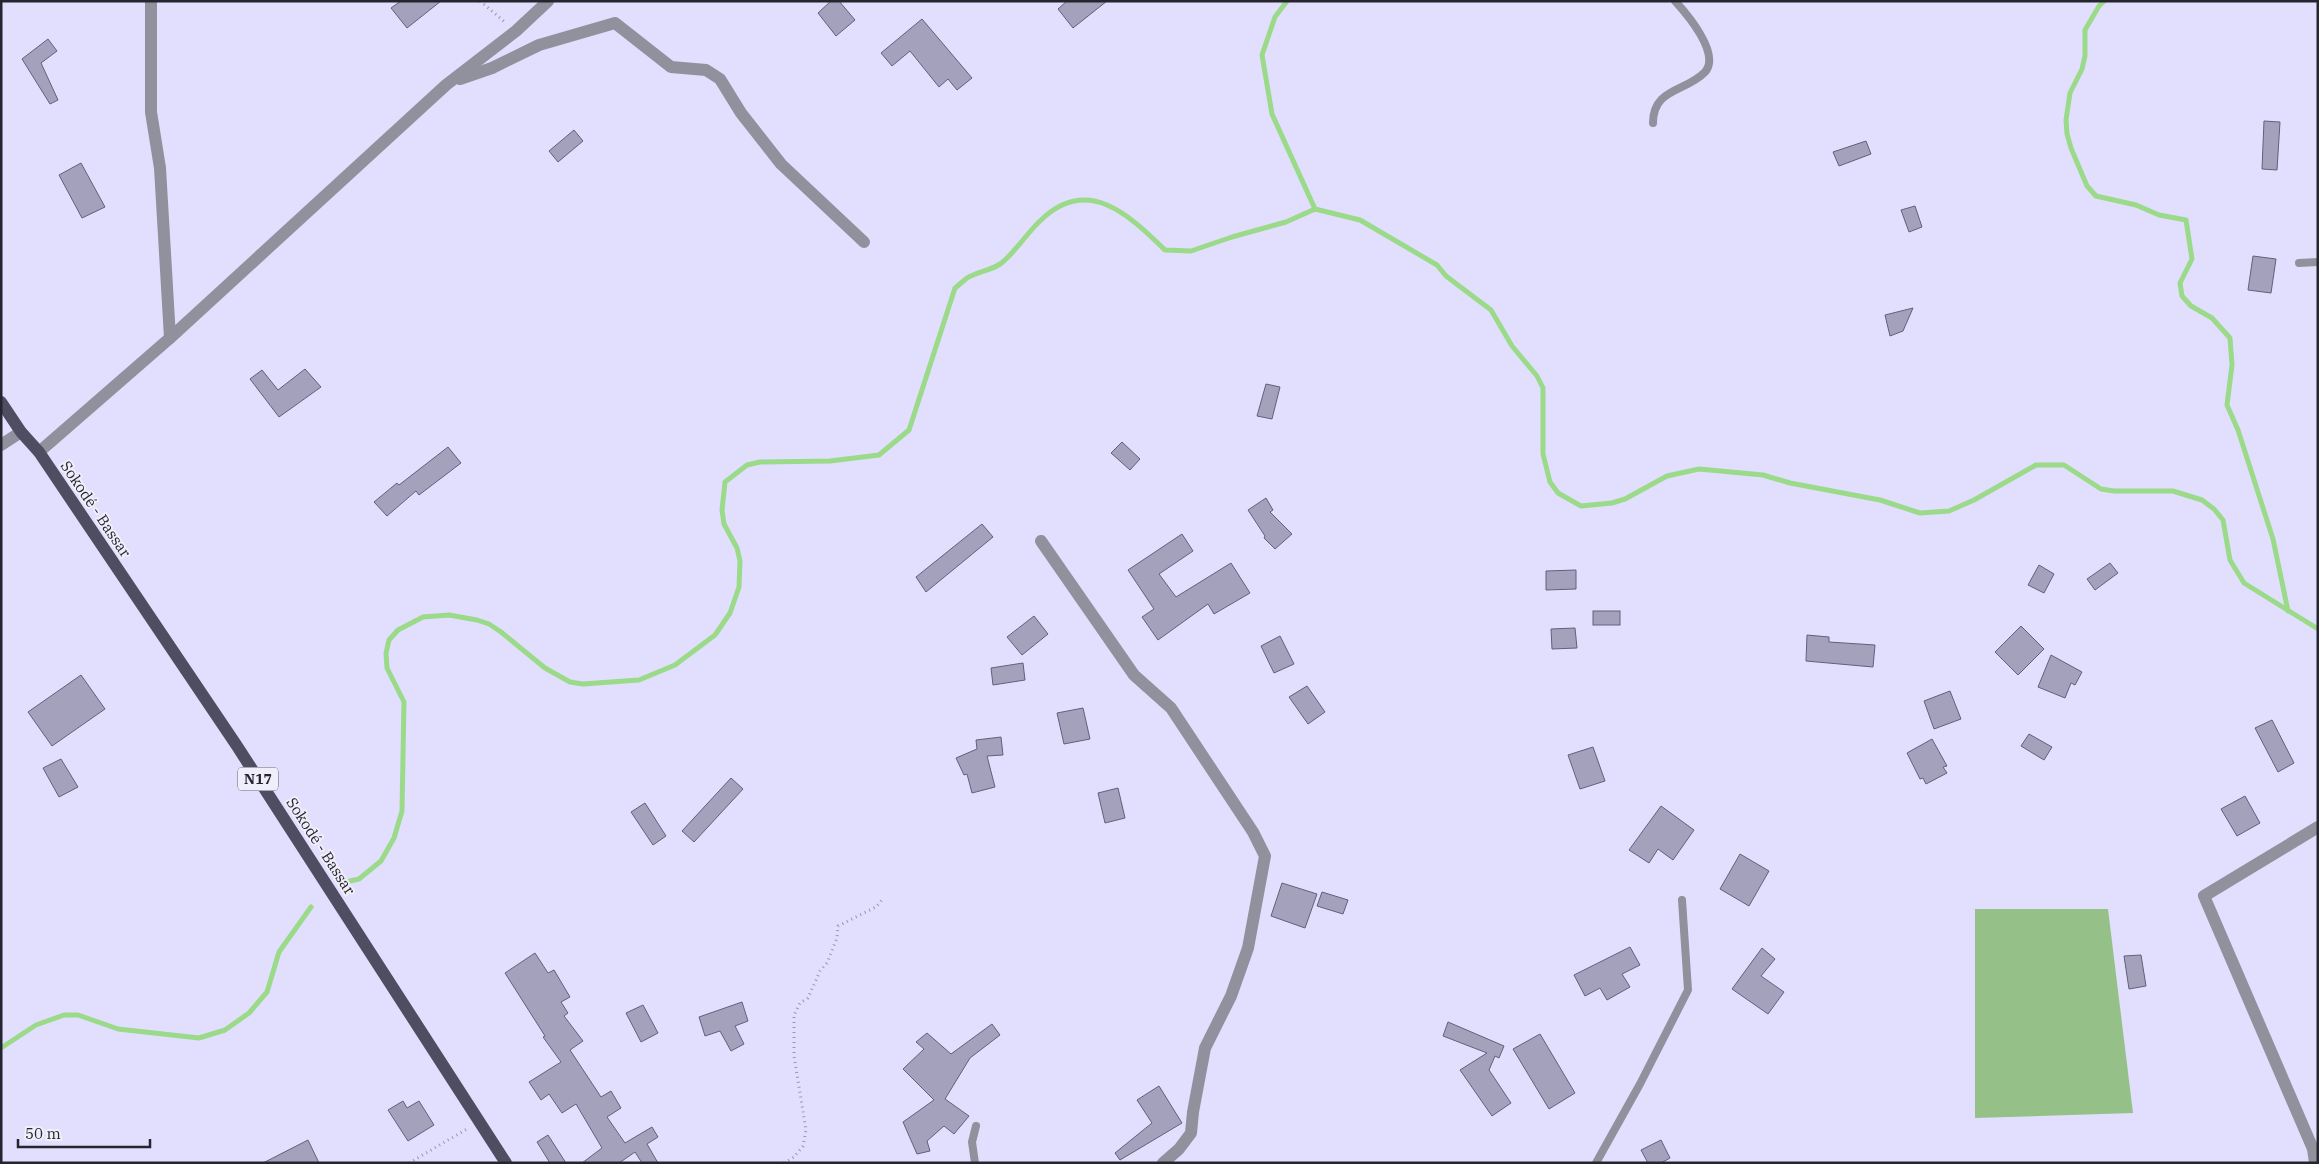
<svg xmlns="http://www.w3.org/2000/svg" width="2319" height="1164" font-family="'IBM Plex Serif',serif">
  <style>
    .green { fill: #95c189 }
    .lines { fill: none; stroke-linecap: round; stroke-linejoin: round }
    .stream { stroke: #9bda89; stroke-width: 5 }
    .building { fill: #a4a1bd; stroke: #626079 }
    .path { stroke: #9997ae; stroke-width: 3; stroke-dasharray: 1 4; stroke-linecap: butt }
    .service { stroke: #91909d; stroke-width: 8 }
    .minor { stroke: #91909d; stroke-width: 12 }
    .primary { stroke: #4f4d62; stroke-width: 12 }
    .labels { text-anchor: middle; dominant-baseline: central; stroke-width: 4; stroke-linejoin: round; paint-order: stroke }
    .shield { fill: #efeefa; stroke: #62616c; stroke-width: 1 }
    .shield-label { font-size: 14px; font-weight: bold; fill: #26252f }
    .street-label { font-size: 15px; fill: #26252f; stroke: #efeefa }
  </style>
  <rect width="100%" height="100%" fill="#e1dffd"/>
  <polygon class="green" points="1975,909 2108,909 2133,1113 1975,1118"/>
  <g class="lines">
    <g class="stream">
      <polyline points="1287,1 1275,17 1262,55 1272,114 1315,209"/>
      <polyline points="2104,1 2099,6 2085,30 2085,56 2082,69 2070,93 2066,120 2067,134 2071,148 2087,186 2096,196 2136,205 2159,215 2186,220 2192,259 2180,283 2182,296 2191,306 2212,318 2230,338 2232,365 2227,405 2238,430 2273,539 2288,611"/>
      <path d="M 350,881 L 359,879 L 381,861 L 394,838 L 402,811 L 404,702 L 387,668 L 386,653 L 389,640 L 398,630 L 423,617 L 449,615 L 477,620 L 489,624 L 501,632 L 545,668 L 570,682 L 583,684 L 639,680 L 675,665 L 715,635 L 730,613 L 739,587 L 740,561 L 737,548 L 724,524 L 722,510 L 725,482 L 747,465 L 760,462 L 830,461 L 879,455 L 909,430 L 955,288 C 959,285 963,281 967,278 C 978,271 996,270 1005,260 C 1018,248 1028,232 1041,220 C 1088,175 1129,215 1165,250 L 1191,251 L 1232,237 L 1286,222 L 1315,209 L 1360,220 L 1437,265 L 1446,276 L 1491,310 L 1512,346 L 1537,376 L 1543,388 L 1543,454 L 1550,482 L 1558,493 L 1581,506 L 1612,503 L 1625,499 L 1667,476 L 1699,469 L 1763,475 L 1790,483 L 1880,500 L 1920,513 L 1949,511 L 1974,500 L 2036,465 L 2064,465 L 2101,489 L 2114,491 L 2173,491 L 2202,500 L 2214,509 L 2223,520 L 2230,560 L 2244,583 L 2318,629"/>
      <polyline points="1,1048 36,1025 64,1015 78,1015 118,1029 199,1038 225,1030 249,1013 267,992 279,952 311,907"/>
    </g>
  </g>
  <g class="building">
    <polygon points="401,1 441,1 407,28 391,8"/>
    <polygon points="831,1 839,1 855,20 836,36 818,13"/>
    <polygon points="1067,1 1107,1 1073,28 1058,9"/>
    <polygon points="922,19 972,78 957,90 948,79 939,87 910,51 892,66 881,53"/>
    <polygon points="48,39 57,51 41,63 58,100 50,104 22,59"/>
    <polygon points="2264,121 2280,122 2277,170 2262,169"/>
    <polygon points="574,130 583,141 558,162 549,151"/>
    <polygon points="1866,141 1871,154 1839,166 1833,152"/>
    <polygon points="81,163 105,207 82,218 59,175"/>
    <polygon points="1915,206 1922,227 1909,232 1901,210"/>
    <polygon points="2253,256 2276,259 2271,293 2248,290"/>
    <polygon points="1913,308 1903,331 1890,336 1885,315"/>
    <polygon points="305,369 321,387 279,417 250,379 262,370 278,390"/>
    <polygon points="1266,384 1280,387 1272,419 1257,416"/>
    <polygon points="1122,442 1140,459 1130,470 1111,453"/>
    <polygon points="448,447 461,463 419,495 416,491 387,516 374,502 397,483 399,485"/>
    <polygon points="1266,498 1273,510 1270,512 1292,534 1275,549 1264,538 1265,536 1248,510"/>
    <polygon points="982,524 993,537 926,592 916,577"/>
    <polygon points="1182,534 1193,551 1159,574 1176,597 1231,563 1250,593 1214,614 1208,604 1158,640 1142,617 1154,609 1128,570"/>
    <polygon points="2110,563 2118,573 2095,590 2087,579"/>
    <polygon points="2039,565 2054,574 2044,593 2028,585"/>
    <polygon points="1576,570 1576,589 1546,590 1546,571"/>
    <rect x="1593" y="611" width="27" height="14"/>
    <polygon points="1034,616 1048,634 1022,655 1007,637"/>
    <polygon points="2021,626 2044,649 2018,675 1995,652"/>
    <polygon points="1575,628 1577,648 1552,649 1551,629"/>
    <polygon points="1807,635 1829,637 1829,642 1875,645 1873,667 1806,661"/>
    <polygon points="1280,636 1294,664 1274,673 1261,646"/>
    <polygon points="2051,655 2082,672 2075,685 2071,683 2065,698 2038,687"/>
    <polygon points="1023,663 1025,680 993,685 991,668"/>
    <polygon points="81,675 105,709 52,746 28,712"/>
    <polygon points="1307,686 1325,712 1308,724 1289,697"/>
    <polygon points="1950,691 1961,719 1934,729 1924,701"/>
    <polygon points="1083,708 1090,739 1064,744 1057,713"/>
    <polygon points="2272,720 2294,763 2278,772 2255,728"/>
    <polygon points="2029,734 2052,747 2044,760 2021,746"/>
    <polygon points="1001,737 1003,755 987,756 995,787 972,793 967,774 964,775 956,758 977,749 976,740"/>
    <polygon points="1932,739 1947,766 1943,767 1947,773 1926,784 1923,778 1920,779 1907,753"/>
    <polygon points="1593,747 1605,781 1580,789 1568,755"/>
    <polygon points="61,759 78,787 59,797 43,768"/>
    <polygon points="731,778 743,789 694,842 682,831"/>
    <polygon points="1118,788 1125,818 1105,823 1098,793"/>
    <polygon points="2245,796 2260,823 2237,836 2221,809"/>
    <polygon points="645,803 666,836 653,845 631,812"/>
    <polygon points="1661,806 1694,830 1673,860 1658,849 1649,863 1629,850"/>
    <polygon points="1740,854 1769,871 1749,906 1720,889"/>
    <polygon points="1282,883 1317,894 1305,928 1271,916"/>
    <polygon points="1322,892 1348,900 1343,914 1317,906"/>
    <polygon points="1630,947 1640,965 1622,974 1630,987 1607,1000 1600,988 1585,996 1574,975"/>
    <polygon points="1762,948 1775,959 1761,976 1784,992 1768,1014 1732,989"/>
    <polygon points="535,953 548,973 554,970 570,997 561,1002 568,1013 564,1016 583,1041 570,1050 601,1097 611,1091 621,1108 607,1117 625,1143 652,1127 658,1137 647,1144 658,1163 642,1163 635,1152 619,1163 582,1163 602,1148 576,1104 562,1113 549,1094 541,1100 529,1082 561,1062 543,1037 545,1036 505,973"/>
    <polygon points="2141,955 2146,986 2129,989 2124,956"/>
    <polygon points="742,1002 748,1021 735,1026 744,1044 731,1051 720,1031 705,1036 699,1017"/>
    <polygon points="643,1005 658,1033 641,1042 626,1013"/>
    <polygon points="1448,1022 1504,1046 1499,1058 1495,1056 1489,1070 1511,1103 1492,1116 1460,1070 1487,1053 1443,1036"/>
    <polygon points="992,1024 1000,1035 970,1058 945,1099 969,1116 954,1134 944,1126 927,1141 930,1151 917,1154 903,1122 934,1100 903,1069 924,1049 916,1042 927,1033 951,1054"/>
    <polygon points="1540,1034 1575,1093 1549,1109 1513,1049"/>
    <polygon points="1159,1086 1182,1123 1120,1160 1115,1153 1152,1123 1137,1100"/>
    <polygon points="403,1101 407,1108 419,1101 434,1125 408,1141 388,1110"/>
    <polygon points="548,1135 566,1163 550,1163 537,1142"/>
    <polygon points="308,1140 319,1163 263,1163"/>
    <polygon points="1661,1140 1670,1158 1661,1163 1648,1163 1641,1150"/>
  </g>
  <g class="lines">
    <g class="path">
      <polyline points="480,1 506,23"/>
      <polyline points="409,1163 467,1129"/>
      <polyline points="784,1163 794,1157 803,1146 806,1130 794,1056 794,1015 800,1003 808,998 820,971 827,963 837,938 838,926 876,907 882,900"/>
    </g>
    <g class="service">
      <path d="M 1653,123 C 1653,88 1686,92 1705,72 C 1721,54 1687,14 1675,1"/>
      <polyline points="2299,263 2318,262"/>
      <polyline points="975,1163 972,1142 976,1126"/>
      <polyline points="1596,1163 1640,1084 1688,990 1682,900"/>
    </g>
    <g class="minor">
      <polyline points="151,1 151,112 160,168 170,338"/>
      <polyline points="460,79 492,68 539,45 615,23 671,67 706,70 720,79 741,113 781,164 864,242"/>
      <polyline points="1,445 21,432"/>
      <polyline points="39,452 170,338 446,85 516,31 548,1"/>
      <polyline points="1041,541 1134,675 1171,708 1253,832 1265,856 1248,948 1231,996 1205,1048 1193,1112 1191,1133 1179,1149 1163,1163"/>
      <polyline points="2315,1163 2313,1149 2204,896 2318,827"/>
    </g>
    <polyline class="primary" points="1,402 21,432 39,452 237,746 506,1163"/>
  </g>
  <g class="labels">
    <rect class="shield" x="238" y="767.5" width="40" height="23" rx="4"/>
    <g class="shield-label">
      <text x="258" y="779">N17</text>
    </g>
    <g class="street-label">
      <text transform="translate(96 509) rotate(56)">Sokodé - Bassar</text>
      <text transform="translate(321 846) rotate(57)">Sokodé - Bassar</text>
    </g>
  </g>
  <rect width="2319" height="1164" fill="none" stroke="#26252f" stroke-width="5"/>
  <path d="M18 1139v8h132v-8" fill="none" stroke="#26252f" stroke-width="2.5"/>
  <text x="25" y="1139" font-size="15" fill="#26252f" stroke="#efeefa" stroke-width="4" paint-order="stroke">50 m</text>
</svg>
